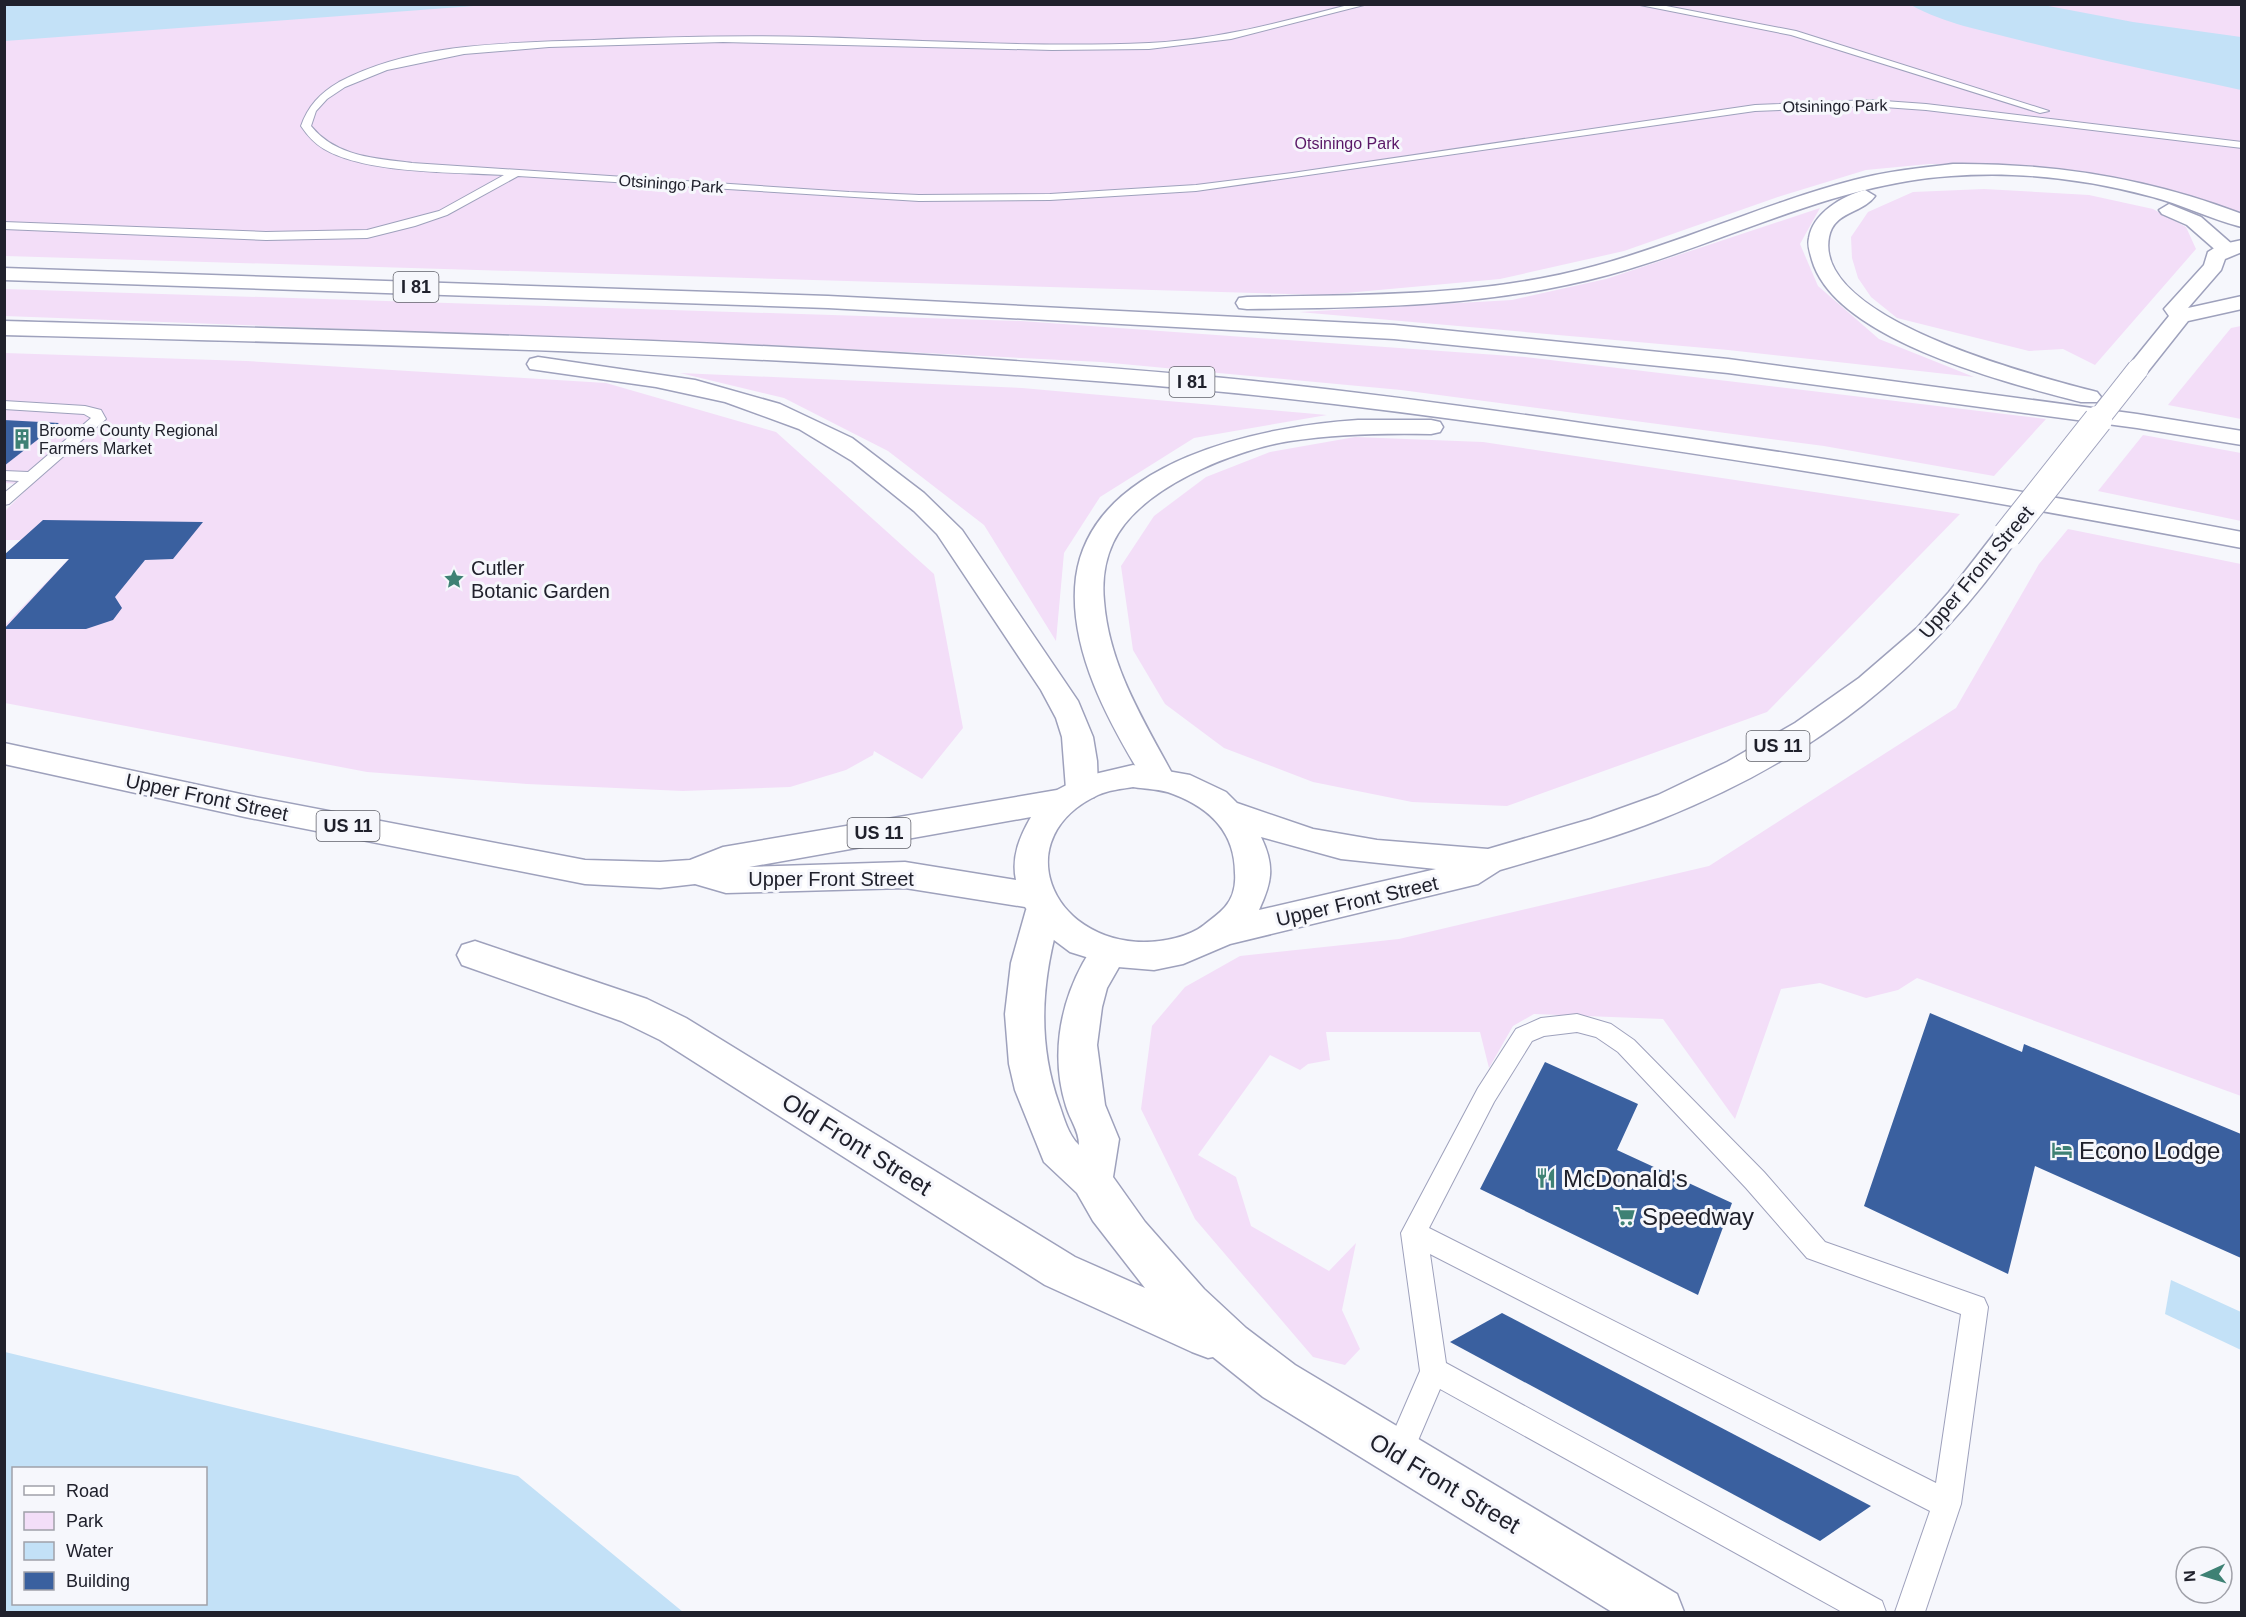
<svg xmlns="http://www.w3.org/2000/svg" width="2246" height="1617" font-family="Arial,sans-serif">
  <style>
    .green { fill: #f3def8 }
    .water { fill: #c3e1f7; fill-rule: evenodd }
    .building { fill: #3a609f }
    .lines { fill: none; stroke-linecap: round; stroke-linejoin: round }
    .service-casing { stroke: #9ea1bc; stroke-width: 2 }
    .minor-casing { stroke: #9ea1bc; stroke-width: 3 }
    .primary-casing { stroke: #9ea1bc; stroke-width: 3 }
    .motorway-casing { stroke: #9ea1bc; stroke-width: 3 }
    .service { fill: #fff; fill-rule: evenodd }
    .minor { fill: #fff; fill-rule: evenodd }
    .primary { fill: #fff; fill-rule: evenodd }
    .motorway { fill: #fff; fill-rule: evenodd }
    .primary-bridge-far1-casing { stroke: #9ea1bc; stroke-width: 23; stroke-linecap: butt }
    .primary-bridge-casing { stroke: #9ea1bc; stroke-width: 30; stroke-linecap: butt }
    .primary-bridge-far1 { stroke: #fff; stroke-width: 21 }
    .primary-bridge { stroke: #fff; stroke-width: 28 }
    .labels { text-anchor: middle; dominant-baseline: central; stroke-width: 6; stroke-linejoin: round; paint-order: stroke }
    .far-street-label { font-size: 16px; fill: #20212c; stroke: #f6f7fc }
    .far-park-label { font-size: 16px; fill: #5a1767; stroke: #f6f7fc }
    .far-poi-label { font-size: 16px; fill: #20212c; stroke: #f6f7fc; text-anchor: start }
    .shield { fill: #f6f7fc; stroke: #60616a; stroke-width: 1.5 }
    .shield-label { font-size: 18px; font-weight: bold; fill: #20212c }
    .poi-label { font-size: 20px; fill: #20212c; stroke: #f6f7fc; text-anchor: start }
    .street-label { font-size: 20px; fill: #20212c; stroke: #f6f7fc }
    .near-street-label { font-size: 24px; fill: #20212c; stroke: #f6f7fc }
    .near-poi-label { font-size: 24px; fill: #20212c; stroke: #f6f7fc; text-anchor: start }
  </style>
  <rect width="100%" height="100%" fill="#f6f7fc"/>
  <g class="green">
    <polygon points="430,4 2241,5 2241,212 2100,175 2015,165 1929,164 1866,170 1781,196 1624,251 1500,279 1324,295 5,256 5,40"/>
    <polygon points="1984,189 2089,195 2153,209 2186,227 2196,249 2095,365 2063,349 2029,351 1897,318 1871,297 1858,278 1852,258 1851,237 1868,212 1913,192"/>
    <polygon points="1820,208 1800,244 1818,286 1879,339 1974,377 1728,350 1299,312 1512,300 1606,279"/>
    <polygon points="5,289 1021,321 1525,357 2046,419 1994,476 1824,446 1401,390 1101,362 767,345 5,316"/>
    <polygon points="2241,326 2241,419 2168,405 2231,328"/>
    <polygon points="5,353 246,361 606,383 776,432 934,574 963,728 922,779 874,751 873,755 846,770 790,787 683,791 527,784 367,772 5,703 4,626 87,540 5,540 5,511 31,485 5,483"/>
    <polygon points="680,373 1022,388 1327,415 1194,438 1100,497 1064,553 1056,641 984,525 888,451 784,398"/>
    <polygon points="2143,435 2241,453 2241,521 2098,491"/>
    <polygon points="1355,437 1483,442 1960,514 1767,712 1507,806 1412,802 1313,782 1224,748 1165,704 1133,650 1121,566 1154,516 1206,477 1270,452"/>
    <polygon points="2068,529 2241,564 2241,1096 1917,978 1898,990 1866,998 1820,983 1781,989 1735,1119 1663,1019 1534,1014 1513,1026 1489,1068 1480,1032 1326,1032 1330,1060 1308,1064 1300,1070 1270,1055 1198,1155 1236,1177 1251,1226 1329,1271 1356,1243 1342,1310 1360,1349 1345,1365 1313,1357 1195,1219 1141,1109 1152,1026 1185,987 1240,956 1399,939 1709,866 1956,708 2039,564"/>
  </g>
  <g class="water">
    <polygon points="5,4 487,4 487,5 5,41"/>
    <path d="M 1911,5 L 2043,5 L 2133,22 L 2241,37 L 2241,90 C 2167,74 2093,59 2019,40 C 1982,30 1945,24 1911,5 Z"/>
    <polygon points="2171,1280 2241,1312 2241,1350 2165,1314"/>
    <path d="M 5,1352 L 518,1476 L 683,1612 L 5,1612 ZM 206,1468 L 206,1604 L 14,1604 L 14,1468 Z"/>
  </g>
  <g class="building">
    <polygon points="4,420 59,423 4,466"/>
    <polygon points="43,520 203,522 173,559 145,560 115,597 122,608 113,620 86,629 4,629 69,559 4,559 4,555"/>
    <polygon points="1930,1013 2022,1052 2024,1044 2241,1134 2241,1258 2035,1166 2008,1274 1864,1206"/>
    <polygon points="1545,1062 1638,1104 1617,1150 1732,1203 1698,1295 1480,1189"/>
    <polygon points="1502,1313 1871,1506 1820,1541 1450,1342"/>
  </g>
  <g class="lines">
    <g class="service-casing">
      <g id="service">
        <path d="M 1352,4 L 1368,4 L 1231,39 L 1149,49 L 1052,50 L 723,42 L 549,47 L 464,54 L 387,70 L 345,87 L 327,99 L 316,111 L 311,126 C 336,157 375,158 412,163 L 849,192 L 919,195 L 1050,194 L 1196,185 L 1292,173 L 1755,105 L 1870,100 L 1926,104 L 2242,142 L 2242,148 L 1926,110 L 1870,106 L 1755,111 L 1196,191 L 1050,200 L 919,201 L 518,176 L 447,215 L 415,226 L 367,238 L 266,240 L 4,229 L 4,222 L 266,232 L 367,230 L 439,211 L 504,175 C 454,172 366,174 324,149 C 314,143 307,135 301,126 C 308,106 320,93 339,82 C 414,42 511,43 594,40 C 667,37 739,35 812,37 C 924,40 1037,48 1149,43 C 1218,40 1285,21 1352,4 Z"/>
        <polygon points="1635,4 1656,4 1796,31 2049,111 2040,113 1791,35"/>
        <polygon points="4,401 85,406 101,410 106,419 9,504 4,505 4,493 19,481 4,480 4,471 28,472 91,418 84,414 4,409"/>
        <path d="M 1577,1014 L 1611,1024 L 1634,1040 L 1764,1172 L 1825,1242 L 1984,1298 L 1988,1307 L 1961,1504 L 1925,1612 L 1895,1612 L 1930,1511 L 1430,1254 L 1446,1363 L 1882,1601 L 1886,1612 L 1842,1612 L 1440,1389 L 1408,1464 L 1398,1468 L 1388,1464 L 1384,1454 L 1420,1371 L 1401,1233 L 1478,1088 L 1516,1029 L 1541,1018 ZM 1577,1032 L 1596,1037 L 1618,1052 L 1746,1188 L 1807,1258 L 1961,1314 L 1936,1483 L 1429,1228 L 1494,1102 L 1532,1041 L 1544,1036 Z"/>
      </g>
    </g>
    <g class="minor-casing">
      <path id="minor" d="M 1044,897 L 1056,901 L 1062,910 C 1042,975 1036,1039 1059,1104 C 1064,1118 1068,1135 1079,1145 C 1079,1130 1070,1120 1066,1106 C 1051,1058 1059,1007 1083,963 C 1094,944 1099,936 1122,943 L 1127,953 L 1107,988 L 1102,1007 L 1097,1045 L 1105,1105 L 1119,1139 L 1113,1177 L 1145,1222 L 1204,1289 L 1246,1328 L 1295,1365 L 1677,1594 L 1684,1612 L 1612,1612 L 1263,1397 L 1213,1357 L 1208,1358 L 1192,1352 L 1045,1285 L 660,1040 L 621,1021 L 462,965 L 457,955 L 462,945 L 475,941 L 647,999 L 686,1018 L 1075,1257 L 1145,1288 L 1093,1221 L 1077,1193 L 1044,1162 L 1015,1090 L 1009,1064 L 1005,1014 L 1011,963 L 1026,910 L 1032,901 Z"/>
    </g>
    <g class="primary-casing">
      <g id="primary">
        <polygon points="2242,240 2242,252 2225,259 2221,270 2188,308 2242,296 2242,309 2188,321 2146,374 2130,374 2126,369 2169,316 2164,309 2204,265 2208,252 2219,245"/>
        <path d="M 2007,527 L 2016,529 L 2020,535 C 1928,669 1813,759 1661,819 C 1609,840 1554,854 1500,870 L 1478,884 L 1230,944 L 1183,964 L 1154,970 L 1118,967 L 1070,952 L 1042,931 L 1025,907 L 905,888 L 726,893 L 695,884 L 660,888 L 585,884 L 245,817 L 4,764 L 4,743 L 245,795 L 585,860 L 660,862 L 690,860 L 723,847 L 1057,790 L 1082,777 L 1133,765 L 1190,775 L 1226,792 L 1237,803 L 1313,829 L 1377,840 L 1488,849 L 1591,819 L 1658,795 L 1727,762 L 1795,723 L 1859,678 L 1917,628 L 1949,592 L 1998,529 ZM 1133,787 C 1146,789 1161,789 1173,794 C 1210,808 1235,832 1235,873 C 1236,885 1233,898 1225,907 C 1219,914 1211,919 1204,925 C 1189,937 1163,942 1144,942 C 1049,941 1008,837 1098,795 C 1109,790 1121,789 1133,787 ZM 1031,817 C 1020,836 1011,857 1016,880 L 905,862 L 749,867 ZM 1261,837 L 1341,859 L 1436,869 L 1259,910 C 1272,882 1275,866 1261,837 Z"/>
      </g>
    </g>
    <g class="motorway-casing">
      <g id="motorway">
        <path d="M 1953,164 C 2053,163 2148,178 2242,214 L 2242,227 C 2210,219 2181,204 2149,196 C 2086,179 2017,171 1951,176 C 1831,184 1723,244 1608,275 C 1491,307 1368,308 1247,309 L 1239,308 L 1236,303 L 1239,298 L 1247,297 C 1363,295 1483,297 1595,266 C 1683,242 1766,203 1854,180 C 1887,171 1920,168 1953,164 Z"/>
        <path d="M 1865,190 L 1875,196 C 1862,214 1834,211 1829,237 C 1813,320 2039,377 2097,392 L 2101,397 L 2097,402 L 2081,402 C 2008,383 1835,340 1812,260 C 1810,252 1807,246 1809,238 C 1813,213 1842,196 1865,190 Z"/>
        <polygon points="2169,204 2201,217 2233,245 2236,249 2233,253 2219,253 2187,225 2162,214 2159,210"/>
        <polygon points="4,268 828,296 1394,325 1728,359 2137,414 2242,431 2242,445 2137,428 1728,373 1394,339 828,308 4,280"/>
        <path d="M 4,321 C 404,332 804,340 1202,376 C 1333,388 1464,406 1595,425 C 1811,455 2027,491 2242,532 L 2242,548 C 2027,507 1811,470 1595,439 C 1464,420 1333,402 1202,390 C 804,354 404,345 4,335 Z"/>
        <polygon points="538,357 695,380 780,404 852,438 924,493 962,530 1078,701 1093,737 1097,761 1098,789 1094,797 1082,800 1070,797 1066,789 1062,737 1056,718 1041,690 937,534 914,511 852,461 799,429 725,402 656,387 530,369 527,364 530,359"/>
        <path d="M 1358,420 L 1431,420 L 1440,422 L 1443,427 L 1440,432 L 1431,434 C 1384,433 1337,434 1290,441 C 1234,450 1138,488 1113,543 C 1105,560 1102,581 1104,601 C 1109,666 1144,721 1174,777 L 1169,785 L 1158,788 L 1147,785 C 1110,725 1067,649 1076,577 C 1092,460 1263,426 1358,420 Z"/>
      </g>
    </g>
    <use href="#service" class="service"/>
    <use href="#minor" class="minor"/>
    <use href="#primary" class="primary"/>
    <use href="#motorway" class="motorway"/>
    <g class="primary-bridge-far1-casing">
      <polyline id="primary-bridge-far1" points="2097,421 2138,369"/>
    </g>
    <g class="primary-bridge-casing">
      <polyline id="primary-bridge" points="2007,535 2098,420"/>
    </g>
    <use href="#primary-bridge-far1" class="primary-bridge-far1"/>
    <use href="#primary-bridge" class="primary-bridge"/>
  </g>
  <defs>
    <g id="building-bare" transform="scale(1.62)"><path d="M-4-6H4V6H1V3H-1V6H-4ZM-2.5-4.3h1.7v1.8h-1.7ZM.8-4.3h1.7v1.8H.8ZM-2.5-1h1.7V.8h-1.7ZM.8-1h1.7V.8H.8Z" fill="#3e8174" stroke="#f6f7fc" stroke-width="2.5" paint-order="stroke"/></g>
    <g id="sight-bare" transform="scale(1.62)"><path d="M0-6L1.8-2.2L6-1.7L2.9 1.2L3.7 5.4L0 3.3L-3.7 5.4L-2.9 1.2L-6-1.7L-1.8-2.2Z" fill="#3e8174" stroke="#f6f7fc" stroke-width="2.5" paint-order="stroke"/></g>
    <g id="hotel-bare" transform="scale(1.62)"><path d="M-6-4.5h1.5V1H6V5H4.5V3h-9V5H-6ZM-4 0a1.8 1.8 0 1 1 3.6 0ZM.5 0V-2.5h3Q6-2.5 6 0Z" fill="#3e8174" stroke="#f6f7fc" stroke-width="2.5" paint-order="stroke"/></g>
    <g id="restaurant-bare" transform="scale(1.62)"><path d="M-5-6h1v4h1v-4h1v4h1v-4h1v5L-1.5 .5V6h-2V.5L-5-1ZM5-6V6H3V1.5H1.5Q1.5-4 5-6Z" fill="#3e8174" stroke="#f6f7fc" stroke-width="2.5" paint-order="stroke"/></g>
    <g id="supermarket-bare" transform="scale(1.62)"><path d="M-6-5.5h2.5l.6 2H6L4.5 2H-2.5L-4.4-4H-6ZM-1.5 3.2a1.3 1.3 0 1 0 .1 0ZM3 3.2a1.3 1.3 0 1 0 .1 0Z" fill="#3e8174" stroke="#f6f7fc" stroke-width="2.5" paint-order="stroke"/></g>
  </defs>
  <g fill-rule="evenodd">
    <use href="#building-bare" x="22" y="439"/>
    <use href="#sight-bare" x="454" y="579"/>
    <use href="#hotel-bare" x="2062" y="1150"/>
    <use href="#restaurant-bare" x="1546" y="1178"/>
    <use href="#supermarket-bare" x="1625" y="1216"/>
  </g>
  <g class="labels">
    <g class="far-street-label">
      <text transform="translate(1835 106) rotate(-1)">Otsiningo Park</text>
      <text transform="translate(671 184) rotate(4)">Otsiningo Park</text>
    </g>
    <g class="far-park-label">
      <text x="1347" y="143">Otsiningo Park</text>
    </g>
    <g class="far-poi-label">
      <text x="39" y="430">Broome County Regional<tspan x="39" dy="18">Farmers Market</tspan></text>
    </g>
    <g class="shield">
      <rect x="393.5" y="272" width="45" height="30" rx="4.5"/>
      <rect x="1169.5" y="367" width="45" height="30" rx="4.5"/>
      <rect x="1746.5" y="731" width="63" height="30" rx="4.5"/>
      <rect x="316.5" y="811" width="63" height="30" rx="4.5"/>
      <rect x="847.5" y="818" width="63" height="30" rx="4.5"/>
    </g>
    <g class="shield-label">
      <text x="416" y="287">I 81</text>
      <text x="1192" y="382">I 81</text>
      <text x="1778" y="746">US 11</text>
      <text x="348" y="826">US 11</text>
      <text x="879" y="833">US 11</text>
    </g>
    <g class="poi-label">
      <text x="471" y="568">Cutler<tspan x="471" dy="23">Botanic Garden</tspan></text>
    </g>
    <g class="street-label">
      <text transform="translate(1976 572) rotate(-50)">Upper Front Street</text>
      <text transform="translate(207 797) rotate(12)">Upper Front Street</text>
      <text x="831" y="879">Upper Front Street</text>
      <text transform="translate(1357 901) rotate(-13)">Upper Front Street</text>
    </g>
    <g class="near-street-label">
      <text transform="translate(857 1144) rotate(32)">Old Front Street</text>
      <text transform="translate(1445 1483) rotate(31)">Old Front Street</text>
    </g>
    <g class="near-poi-label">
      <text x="2079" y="1150">Econo Lodge</text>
      <text x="1563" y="1178">McDonald's</text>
      <text x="1642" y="1216">Speedway</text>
    </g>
  </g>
  <rect width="2246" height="1617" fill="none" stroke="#20212c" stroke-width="12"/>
  <rect x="12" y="1467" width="195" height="138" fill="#f6f7fc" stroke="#a0a1a9" stroke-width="1.5"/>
  <rect x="24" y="1486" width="30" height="9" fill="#ffffff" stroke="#a0a1a9" stroke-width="1.5"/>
  <text x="66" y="1497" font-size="18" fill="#20212c">Road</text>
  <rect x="24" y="1512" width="30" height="18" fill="#f3def8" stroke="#a0a1a9" stroke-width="1.5"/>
  <text x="66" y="1527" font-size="18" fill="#20212c">Park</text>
  <rect x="24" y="1542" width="30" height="18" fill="#c3e1f7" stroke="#a0a1a9" stroke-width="1.5"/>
  <text x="66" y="1557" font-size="18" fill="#20212c">Water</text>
  <rect x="24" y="1572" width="30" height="18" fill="#3a609f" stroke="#a0a1a9" stroke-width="1.5"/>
  <text x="66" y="1587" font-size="18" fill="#20212c">Building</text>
  <g transform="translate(2204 1575) rotate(266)"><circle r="28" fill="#f6f7fc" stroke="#a0a1a9" stroke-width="1.5"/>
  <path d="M0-4.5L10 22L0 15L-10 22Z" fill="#3e8174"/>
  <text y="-9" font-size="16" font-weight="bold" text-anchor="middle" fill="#20212c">N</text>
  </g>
</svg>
